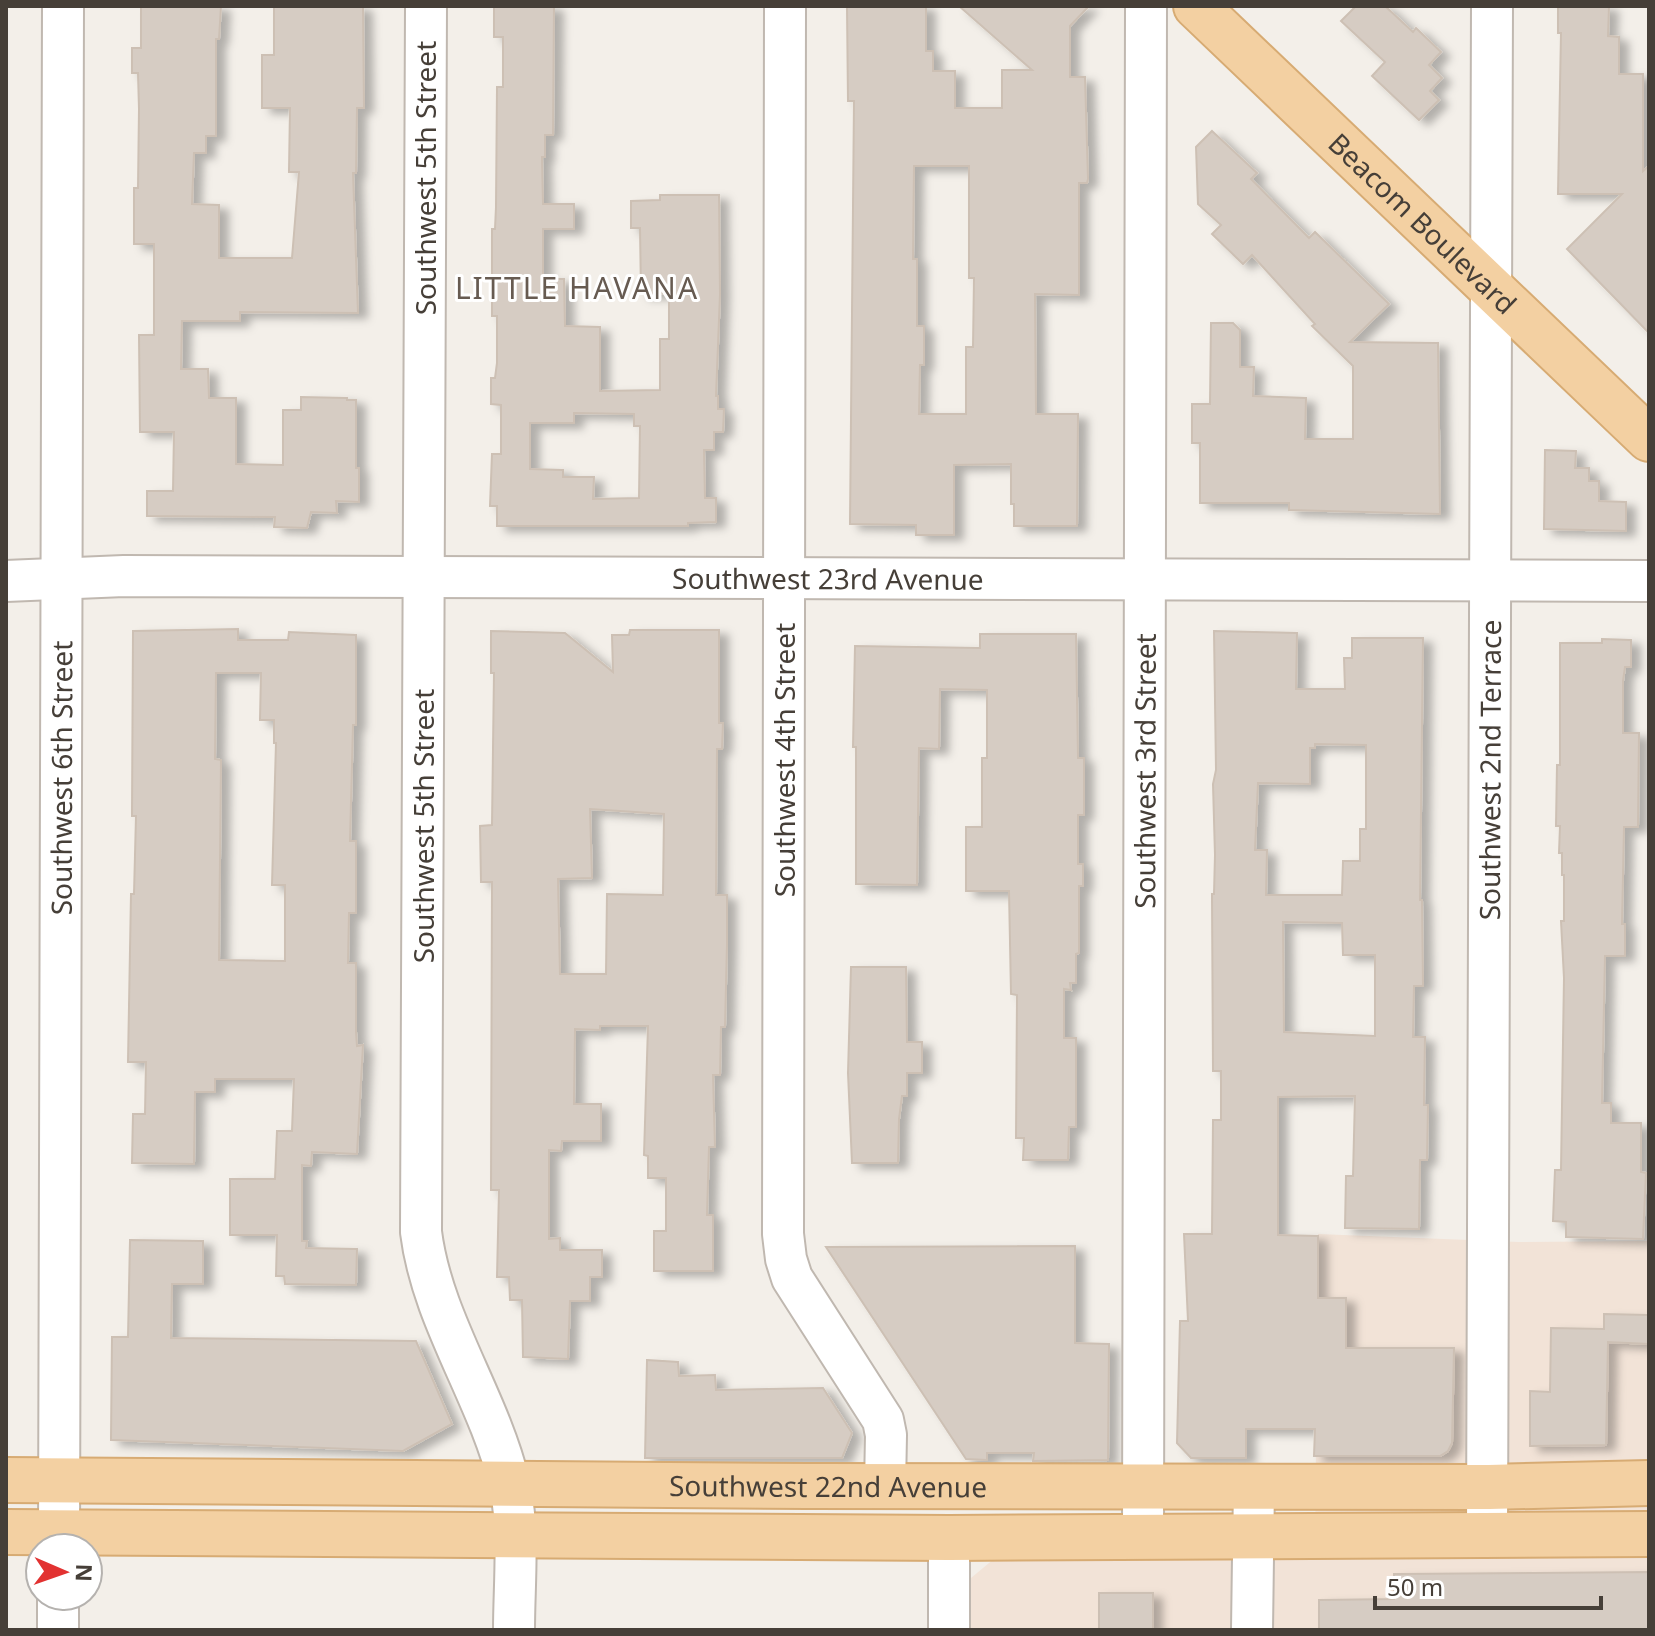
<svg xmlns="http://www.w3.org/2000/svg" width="1655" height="1636" font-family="'Noto Sans',sans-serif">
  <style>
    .commercial { fill: #f2e3d7 }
    .building { fill: #d6ccc3; stroke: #cdc0b4; stroke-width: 2; fill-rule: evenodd; filter: url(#shadow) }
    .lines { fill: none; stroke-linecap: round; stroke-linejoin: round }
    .minor-casing { stroke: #c0b8b0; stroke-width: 44 }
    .major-casing { stroke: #d7ab73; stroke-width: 48 }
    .minor { stroke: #fff; stroke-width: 40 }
    .major { stroke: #f3d0a2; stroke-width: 44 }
    .labels { text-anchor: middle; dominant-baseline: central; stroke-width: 6; stroke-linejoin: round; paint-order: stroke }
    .street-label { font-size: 28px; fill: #463f38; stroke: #fff }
    .neighbourhood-label { font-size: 30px; letter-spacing: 2px; fill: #675b51; stroke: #fff }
  </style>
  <defs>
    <filter id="shadow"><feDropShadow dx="9" dy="5" stdDeviation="4" flood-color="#0004"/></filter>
  </defs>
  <rect width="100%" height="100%" fill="#f3efe9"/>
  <polygon class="commercial" points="1318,1234 1519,1242 1649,1241 1649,1630 962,1630 971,1578 1001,1553 1315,1552"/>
  <g class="building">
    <polygon points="141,6 221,6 219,39 216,39 216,136 206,136 206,153 194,153 192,204 219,205 219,258 292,258 299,172 289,172 290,108 262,108 262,55 274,55 274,6 362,6 363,8 364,108 357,108 356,173 353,173 358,313 240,312 240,321 182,321 181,369 208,369 209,398 236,398 236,464 283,465 283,410 301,410 301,397 347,398 347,400 356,400 356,468 359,468 359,502 336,501 337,513 311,512 307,528 274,527 275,517 147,516 147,491 173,491 174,432 140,432 139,335 154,335 154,244 134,244 134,188 138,188 139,109 138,73 132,73 132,48 141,48"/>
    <path d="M 494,6 L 554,6 L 553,135 L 545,135 L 545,157 L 542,157 L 543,204 L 574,204 L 574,229 L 543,229 L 543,279 L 564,279 L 565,326 L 600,327 L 600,391 L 660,390 L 660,339 L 669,339 L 669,293 L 641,294 L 640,228 L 631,228 L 631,201 L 660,200 L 660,195 L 719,195 L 720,294 L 716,396 L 718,396 L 718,409 L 724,409 L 723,432 L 714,432 L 714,450 L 704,450 L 705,498 L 716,498 L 716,522 L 688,523 L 688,526 L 497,526 L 497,506 L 490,506 L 492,454 L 501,454 L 501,405 L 491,404 L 491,378 L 495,378 L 497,363 L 497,316 L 492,316 L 492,229 L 495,229 L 496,207 L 497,87 L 503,87 L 503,37 L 494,37 ZM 574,413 L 634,414 L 634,426 L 640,426 L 639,498 L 593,499 L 594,477 L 563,477 L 563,470 L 530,469 L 530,423 L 574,423 Z"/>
    <path d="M 847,6 L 926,6 L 926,51 L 933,51 L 933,71 L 955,71 L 955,108 L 1002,108 L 1002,70 L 1032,70 L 959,6 L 1089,6 L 1070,26 L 1070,77 L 1085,77 L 1088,179 L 1087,183 L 1079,183 L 1079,295 L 1035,294 L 1036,414 L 1078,414 L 1077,526 L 1014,526 L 1014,504 L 1011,504 L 1011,464 L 954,465 L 954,535 L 916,535 L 916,525 L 850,524 L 854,101 L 848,101 ZM 914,166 L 969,166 L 969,278 L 974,278 L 973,347 L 966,347 L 966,414 L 919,414 L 920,365 L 924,365 L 924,326 L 917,326 L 917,259 L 913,259 Z"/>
    <polygon points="1356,6 1385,6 1413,32 1416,28 1441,52 1429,65 1442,78 1430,91 1439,100 1419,120 1372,76 1385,62 1341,21"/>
    <polygon points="1558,6 1609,6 1608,36 1619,37 1619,74 1643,74 1643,171 1649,166 1649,333 1567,249 1622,194 1558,194 1561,33 1558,33"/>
    <polygon points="1212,131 1257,173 1251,179 1309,238 1315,232 1389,304 1350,342 1438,343 1440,514 1289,510 1289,503 1200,503 1200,443 1192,443 1192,404 1210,404 1211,323 1233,323 1240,330 1240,367 1254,367 1253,396 1306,398 1305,439 1353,439 1353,366 1312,326 1315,324 1252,255 1243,264 1212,234 1221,225 1198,204 1196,147"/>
    <polygon points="1545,450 1576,451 1575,468 1589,468 1589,481 1599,481 1599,501 1626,502 1626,531 1544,529"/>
    <path d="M 238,629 L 238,640 L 288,640 L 289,632 L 356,635 L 356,725 L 353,725 L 350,841 L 356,841 L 356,913 L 349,913 L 348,963 L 356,963 L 356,1032 L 357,1046 L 363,1045 L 357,1154 L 312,1152 L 311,1166 L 302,1165 L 302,1241 L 307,1241 L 306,1248 L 357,1249 L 356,1285 L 285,1284 L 284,1276 L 276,1276 L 277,1235 L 230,1235 L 230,1179 L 275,1179 L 277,1131 L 292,1131 L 294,1079 L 215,1079 L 215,1092 L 195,1092 L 194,1164 L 132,1163 L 133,1114 L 145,1114 L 146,1062 L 128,1062 L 131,894 L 134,894 L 136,816 L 132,816 L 133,631 ZM 216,673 L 261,673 L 260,720 L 274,720 L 274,743 L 276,743 L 272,885 L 285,885 L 285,961 L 219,960 L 221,760 L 215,759 Z"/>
    <path d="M 630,630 L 719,630 L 719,723 L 723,723 L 722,749 L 717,749 L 716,895 L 727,895 L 727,944 L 725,1027 L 721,1027 L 720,1075 L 713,1075 L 715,1147 L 709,1147 L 707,1215 L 713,1215 L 713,1271 L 654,1271 L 654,1231 L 666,1231 L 666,1178 L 648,1178 L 648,1156 L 644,1155 L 648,1026 L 600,1026 L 600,1030 L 575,1029 L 574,1104 L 601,1104 L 601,1141 L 562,1141 L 561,1151 L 549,1150 L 549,1239 L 560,1238 L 560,1250 L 602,1250 L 602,1277 L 590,1277 L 590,1301 L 570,1301 L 568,1359 L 523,1357 L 522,1300 L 510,1300 L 509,1277 L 497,1277 L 499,1190 L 491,1190 L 492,882 L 481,882 L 480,826 L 492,825 L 494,673 L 491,673 L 491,631 L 565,633 L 613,672 L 612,635 L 629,635 ZM 590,809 L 664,814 L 663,895 L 607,894 L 606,974 L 560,974 L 558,879 L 592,878 Z"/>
    <path d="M 1214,631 L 1297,633 L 1296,689 L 1345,689 L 1344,658 L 1352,658 L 1352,638 L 1423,638 L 1420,900 L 1422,900 L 1423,986 L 1414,986 L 1413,1037 L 1425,1037 L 1424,1105 L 1428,1105 L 1427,1160 L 1420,1160 L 1419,1229 L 1345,1228 L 1346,1176 L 1353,1176 L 1355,1096 L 1278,1097 L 1278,1235 L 1318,1236 L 1318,1298 L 1346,1298 L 1346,1348 L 1454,1348 L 1452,1443 L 1448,1451 L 1440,1456 L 1314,1456 L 1315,1429 L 1246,1429 L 1246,1458 L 1191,1458 L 1177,1443 L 1180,1321 L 1188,1321 L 1184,1234 L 1212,1234 L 1213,1120 L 1221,1120 L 1221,1071 L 1213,1071 L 1212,894 L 1214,894 L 1215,855 L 1213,784 L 1216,770 ZM 1315,744 L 1366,745 L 1366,829 L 1360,829 L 1360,861 L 1343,861 L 1342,895 L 1266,895 L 1267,850 L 1255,850 L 1258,783 L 1310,784 L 1310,748 L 1315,748 ZM 1283,922 L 1342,923 L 1343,955 L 1375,955 L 1375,1036 L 1284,1032 Z"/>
    <polygon points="980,634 1076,634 1078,758 1084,758 1084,815 1078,815 1078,864 1083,864 1083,886 1079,886 1079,953 1076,954 1076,983 1070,983 1071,990 1064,989 1064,1038 1076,1038 1076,1127 1069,1127 1068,1160 1023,1160 1024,1138 1016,1138 1017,995 1011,994 1009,891 966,891 966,827 982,827 982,758 987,758 987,690 940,689 939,749 919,748 917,885 856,884 856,747 853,747 855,646 980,648"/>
    <polygon points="1602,639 1631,640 1631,667 1625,667 1623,681 1623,733 1639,733 1638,827 1624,827 1622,924 1625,924 1625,956 1605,956 1602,1103 1611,1103 1611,1123 1641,1123 1641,1172 1646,1173 1643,1239 1566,1237 1566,1222 1553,1221 1555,1170 1561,1170 1564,978 1561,921 1564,921 1564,875 1562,875 1562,853 1559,853 1560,826 1556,826 1557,765 1560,765 1560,643 1602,643"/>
    <polygon points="851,967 906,967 907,1042 922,1042 922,1073 907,1073 907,1096 902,1096 899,1119 898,1163 852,1163 848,1073"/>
    <polygon points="130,1240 203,1241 203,1284 172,1284 171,1338 416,1341 452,1424 403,1451 111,1440 112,1337 128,1337"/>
    <polygon points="1075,1246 1075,1343 1109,1344 1108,1460 1033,1461 1034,1453 987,1453 987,1460 966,1459 826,1247"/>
    <polygon points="1604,1314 1649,1315 1649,1344 1608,1342 1606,1445 1530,1446 1530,1391 1550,1392 1551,1328 1604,1329"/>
    <polygon points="647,1360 678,1362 679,1376 715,1375 716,1390 823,1388 852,1433 842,1458 645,1458"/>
    <polygon points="1649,1572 1649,1630 1319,1630 1319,1600 1394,1599 1394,1574"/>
    <rect x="1099" y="1593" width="54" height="37"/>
  </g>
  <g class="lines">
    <g class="minor-casing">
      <g id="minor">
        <path d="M 426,6 L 421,1232 C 432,1320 488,1396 509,1482 C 520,1529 514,1582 514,1630"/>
        <polyline points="785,6 783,1234 786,1259 792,1278 883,1420 886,1435 885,1486"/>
        <path id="s1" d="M 6,581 L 124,576 L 1649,581"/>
        <path id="s2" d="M 1487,1536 L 1492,6"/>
        <path id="s3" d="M 1143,1537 L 1146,6"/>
        <path id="s4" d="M 59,1548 L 63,6"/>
        <polyline points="58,1630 58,1596"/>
        <polyline points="949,1630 949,1538"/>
        <polyline points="1252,1630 1254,1485"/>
      </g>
    </g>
    <g class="major-casing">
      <g id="major">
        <path id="s5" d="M 1196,6 L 1649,439"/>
        <path id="s6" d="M 6,1480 L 808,1486 L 1489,1487 L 1649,1483"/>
        <polyline points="6,1532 949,1538 1649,1534"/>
      </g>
    </g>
    <use href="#minor" class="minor"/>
    <use href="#major" class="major"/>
  </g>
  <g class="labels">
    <g class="street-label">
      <text transform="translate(425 178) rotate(-90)">Southwest 5th Street</text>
      <text stroke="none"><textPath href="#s5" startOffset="314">Beacom Boulevard</textPath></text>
      <text stroke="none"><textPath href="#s1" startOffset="822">Southwest 23rd Avenue</textPath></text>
      <text transform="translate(784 760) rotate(-90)">Southwest 4th Street</text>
      <text stroke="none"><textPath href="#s2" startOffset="766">Southwest 2nd Terrace</textPath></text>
      <text stroke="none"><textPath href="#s3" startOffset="766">Southwest 3rd Street</textPath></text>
      <text stroke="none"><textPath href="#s4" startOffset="770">Southwest 6th Street</textPath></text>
      <text transform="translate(423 826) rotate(-90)">Southwest 5th Street</text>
      <text stroke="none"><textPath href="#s6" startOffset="822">Southwest 22nd Avenue</textPath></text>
    </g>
    <g class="neighbourhood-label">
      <text x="577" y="287">LITTLE HAVANA</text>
    </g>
  </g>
  <rect width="1655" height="1636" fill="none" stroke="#463f38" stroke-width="16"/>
  <g transform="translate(64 1572) rotate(92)"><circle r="38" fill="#ffffff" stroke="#b5b2af" stroke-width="2"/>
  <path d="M0-6L14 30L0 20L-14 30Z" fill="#e23231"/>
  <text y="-12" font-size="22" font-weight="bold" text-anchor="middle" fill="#463f38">N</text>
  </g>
  <path d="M1375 1596v12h226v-12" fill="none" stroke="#463f38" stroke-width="4"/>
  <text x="1387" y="1596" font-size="24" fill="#463f38" stroke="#ffffff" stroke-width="6" paint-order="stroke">50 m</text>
</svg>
